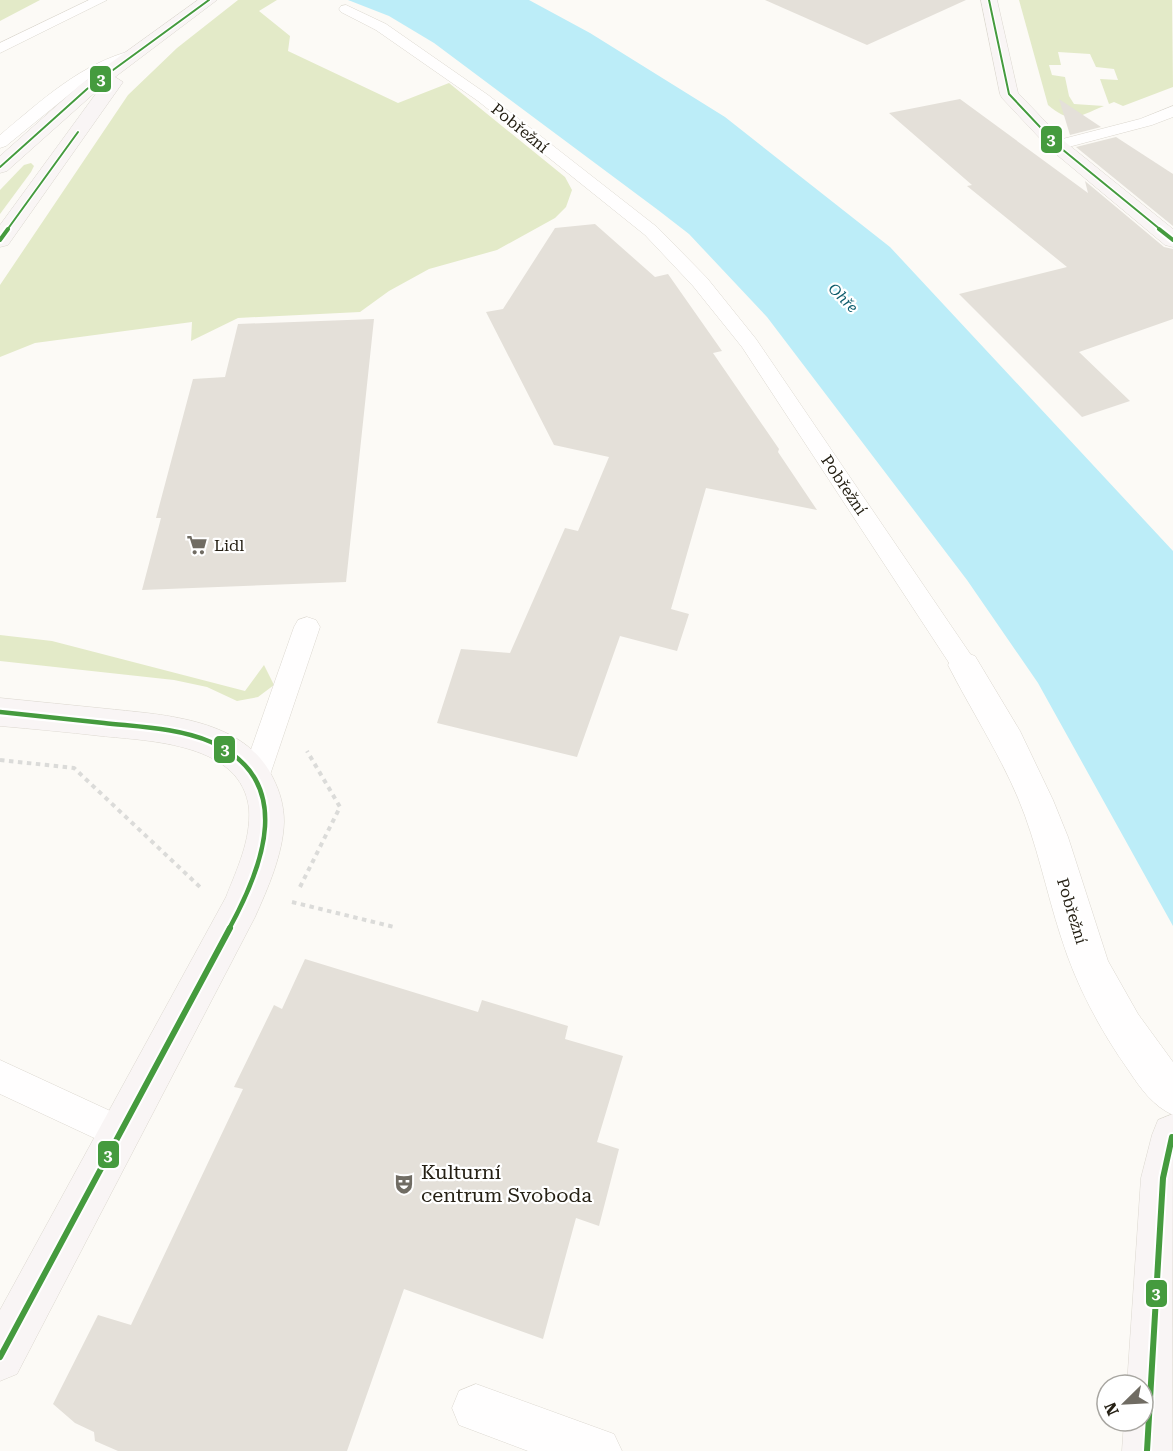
<svg xmlns="http://www.w3.org/2000/svg" width="1173" height="1451" font-family="'Roboto Serif',serif">
  <style>
    .green { fill: #e3eac8 }
    .water { fill: #bcedf8 }
    .building { fill: #e4e0d9 }
    .lines { fill: none; stroke-linecap: round; stroke-linejoin: round }
    .lane-casing { stroke: #dcd8d0; stroke-width: 1 }
    .street-casing { stroke: #dcd8d0; stroke-width: 1 }
    .secondary-casing { stroke: #dcd8d0; stroke-width: 1 }
    .path { stroke: #dbdbd9; stroke-width: 4; stroke-dasharray: 4.5 4.5; stroke-linecap: butt }
    .lane { fill: #fffefe; fill-rule: evenodd }
    .street { fill: #fffefe; fill-rule: evenodd }
    .secondary { fill: #f9f5f5; fill-rule: evenodd }
    .bus-1-far3-casing { stroke: #fff; stroke-width: 4.5 }
    .bus-1-far2-casing { stroke: #fff; stroke-width: 8 }
    .bus-1-far1-casing { stroke: #fff; stroke-width: 9 }
    .bus-1-casing { stroke: #fff; stroke-width: 10 }
    .bus-1-far3 { stroke: #459b3e; stroke-width: 2 }
    .bus-1-far2 { stroke: #459b3e; stroke-width: 4 }
    .bus-1-far1 { stroke: #459b3e; stroke-width: 4.5 }
    .bus-1 { stroke: #459b3e; stroke-width: 6 }
    .labels { text-anchor: middle; dominant-baseline: central; stroke-width: 4.5; stroke-linejoin: round; paint-order: stroke }
    .far-water-label { font-size: 15px; font-style: italic; fill: #0c5b6b; stroke: #fff }
    .street-label { font-size: 16px; fill: #252014; stroke: #fff }
    .poi-label { font-size: 16px; fill: #252014; stroke: #fff; text-anchor: start }
    .near-poi-label { font-size: 20px; fill: #252014; stroke: #fff; text-anchor: start }
    .line-badge { stroke: #fff; stroke-width: 2 }
    .badge-label { font-size: 16px; text-anchor: middle; font-weight: bold; fill: #fff }
  </style>
  <rect width="100%" height="100%" fill="#fcfaf6"/>
  <g class="green">
    <polygon points="0,0 40,0 0,21"/>
    <polygon points="238,0 277,0 259,11 290,36 288,51 398,103 449,83 565,177 572,190 566,207 555,218 497,250 429,269 389,291 360,312 238,318 191,341 192,322 35,343 0,357 0,285 128,95 177,48"/>
    <path d="M 1019,0 L 1172,0 L 1173,87 L 1123,106 L 1114,102 L 1109,104 L 1100,79 L 1118,80 L 1114,69 L 1096,67 L 1090,54 L 1058,52 L 1061,65 L 1049,65 L 1052,75 L 1065,77 L 1069,96 L 1074,104 L 1104,106 C 1079,116 1071,125 1048,105 Z"/>
    <polygon points="31,163 34,166 31,172 0,214 0,190 24,165"/>
    <polygon points="0,635 52,641 245,691 264,665 274,685 258,697 237,701 207,687 174,680 0,661"/>
  </g>
  <polygon class="water" points="348,0 529,0 590,33 725,117 890,247 1173,551 1173,926 1038,683 967,580 767,317 689,234 658,210 434,43 389,16"/>
  <g class="building">
    <polygon points="765,0 966,0 867,45"/>
    <polygon points="960,99 1088,193 1085,181 1164,247 1173,249 1173,319 1079,352 1130,401 1082,417 959,294 1067,267 967,186 972,185 889,113"/>
    <polygon points="1059,99 1101,127 1070,135"/>
    <polygon points="1116,137 1173,174 1173,226 1076,147"/>
    <polygon points="595,224 655,277 668,274 722,351 713,353 779,449 778,452 817,510 706,488 671,609 689,614 677,651 620,636 577,757 437,723 461,649 510,653 565,528 578,531 609,457 554,445 486,312 503,309 555,228"/>
    <polygon points="374,319 346,582 142,590 161,518 156,518 193,379 225,377 238,324"/>
    <polygon points="305,959 478,1012 482,1000 568,1026 565,1039 623,1056 597,1142 619,1149 599,1226 576,1218 543,1339 404,1289 347,1451 118,1451 95,1441 94,1432 75,1423 53,1404 98,1315 131,1325 243,1089 234,1087 274,1005 282,1009"/>
  </g>
  <g class="lines">
    <g class="lane-casing">
      <g id="lane">
        <polygon points="89,0 107,0 0,53 0,43"/>
        <polygon points="346,5 386,24 488,95 657,227 707,278 756,339 973,658 977,665 973,672 964,675 955,672 742,347 693,286 645,235 478,101 376,30 341,12 339,9 341,6"/>
        <path d="M 134,50 L 139,51 L 141,54 L 139,57 L 87,80 L 6,146 L 0,148 L 0,135 C 41,101 81,63 134,50 Z"/>
        <polygon points="1173,106 1173,117 1152,125 1057,150 1049,145 1051,142 1140,119"/>
        <polygon points="307,617 316,620 320,627 269,778 265,787 255,790 245,787 241,778 294,627 298,620"/>
        <polygon points="0,1060 132,1121 137,1133 132,1145 120,1150 0,1094"/>
      </g>
    </g>
    <g class="street-casing">
      <g id="street">
        <path d="M 964,652 L 975,656 L 1020,731 L 1053,800 L 1068,837 L 1108,961 L 1138,1014 L 1173,1062 L 1173,1115 C 1153,1106 1141,1089 1129,1071 C 1100,1030 1076,985 1061,937 C 1046,891 1037,843 1018,798 C 998,751 971,710 948,665 L 953,656 Z"/>
        <polygon points="476,1384 614,1434 622,1451 528,1451 459,1425 452,1408 459,1391"/>
      </g>
    </g>
    <g class="secondary-casing">
      <g id="secondary">
        <polygon points="198,0 217,0 115,77 123,82 8,245 0,247 0,225 100,88 7,171 0,173 0,156 80,85"/>
        <polygon points="981,0 997,0 1018,93 1064,141 1173,229 1173,247 1165,245 1050,149 1002,98 1000,94"/>
        <path d="M 0,698 C 36,702 73,705 109,709 C 166,715 245,719 273,778 C 280,792 284,806 284,822 C 283,854 268,888 255,917 L 17,1374 L 0,1381 L 0,1310 L 226,897 C 237,869 251,840 249,809 C 242,743 150,741 101,736 C 67,732 34,729 0,726 Z"/>
        <polygon points="1173,1114 1172,1451 1122,1451 1124,1421 1143,1421 1143,1385 1127,1385 1141,1178 1152,1135 1158,1120"/>
      </g>
    </g>
    <g class="path">
      <polyline points="0,760 74,768 200,887"/>
      <polyline points="300,887 340,807 307,751"/>
      <polyline points="292,902 394,927"/>
    </g>
    <use href="#lane" class="lane"/>
    <use href="#street" class="street"/>
    <use href="#secondary" class="secondary"/>
    <g class="bus-1-far3-casing">
      <g id="bus-1-far3">
        <polyline points="989,0 1009,94 1057,145 1161,230"/>
        <polyline points="0,167 87,89 209,0"/>
        <polyline points="7,230 78,132"/>
      </g>
    </g>
    <g class="bus-1-far2-casing">
      <g id="bus-1-far2">
        <polyline points="1159,229 1173,240"/>
        <polyline points="0,240 8,229"/>
      </g>
    </g>
    <g class="bus-1-far1-casing">
      <path id="bus-1-far1" d="M 0,712 C 35,716 69,719 104,723 C 140,727 178,728 211,742 C 297,780 263,867 229,929"/>
    </g>
    <g class="bus-1-casing">
      <g id="bus-1">
        <polyline points="0,1357 230,928"/>
        <polyline points="1147,1451 1163,1178 1172,1137"/>
      </g>
    </g>
    <use href="#bus-1-far3" class="bus-1-far3"/>
    <use href="#bus-1-far2" class="bus-1-far2"/>
    <use href="#bus-1-far1" class="bus-1-far1"/>
    <use href="#bus-1" class="bus-1"/>
  </g>
  <defs>
    <g id="supermarket-bare" transform="scale(1.62)"><path d="M-6-5.5h2.5l.6 2H6L4.5 2H-2.5L-4.4-4H-6ZM-1.5 3.2a1.3 1.3 0 1 0 .1 0ZM3 3.2a1.3 1.3 0 1 0 .1 0Z" fill="#706c63" stroke="#fff" stroke-width="2.5" paint-order="stroke"/></g>
    <g id="theatre-bare" transform="scale(1.62)"><path d="M-5-5.5Q0-4 5-5.5V0Q5 5 0 6Q-5 5-5 0ZM-3.3-2.5H-1v1.5H-3.3ZM1-2.5H3.3v1.5H1ZM-2.8 1Q0 5.5 2.8 1Z" fill="#706c63" stroke="#fff" stroke-width="2.5" paint-order="stroke"/></g>
  </defs>
  <g fill-rule="evenodd">
    <use href="#supermarket-bare" x="197" y="545"/>
    <use href="#theatre-bare" x="404" y="1184"/>
  </g>
  <g class="labels">
    <g class="far-water-label">
      <text transform="translate(843 298) rotate(45)">Ohře</text>
    </g>
    <g class="street-label">
      <text transform="translate(520 128) rotate(39)">Pobřežní</text>
      <text transform="translate(844 485) rotate(56)">Pobřežní</text>
      <text transform="translate(1072 911) rotate(73)">Pobřežní</text>
    </g>
    <g class="poi-label">
      <text x="214" y="545">Lidl</text>
    </g>
    <g class="near-poi-label">
      <text x="421" y="1172">Kulturní<tspan x="421" dy="23">centrum Svoboda</tspan></text>
    </g>
  </g>
  <g class="line-badge">
    <rect x="89" y="65" width="23" height="28" rx="6" fill="#459b3e"/>
    <rect x="1040" y="125" width="23" height="29" rx="6" fill="#459b3e"/>
    <rect x="213" y="735" width="23" height="29" rx="6" fill="#459b3e"/>
    <rect x="97" y="1140" width="23" height="29" rx="6" fill="#459b3e"/>
    <rect x="1145" y="1279" width="23" height="29" rx="6" fill="#459b3e"/>
  </g>
  <g class="badge-label">
    <text x="101" y="85">3</text>
    <text x="1051" y="145">3</text>
    <text x="225" y="755">3</text>
    <text x="108" y="1161">3</text>
    <text x="1156" y="1299">3</text>
  </g>
  <g transform="translate(1125 1403) rotate(246)"><circle r="28" fill="#ffffff" stroke="#a8a6a1" stroke-width="1.5"/>
  <path d="M0-4.5L10 22L0 15L-10 22Z" fill="#706c63"/>
  <text y="-9" font-size="16" font-weight="bold" text-anchor="middle" fill="#252014">N</text>
  </g>
</svg>
